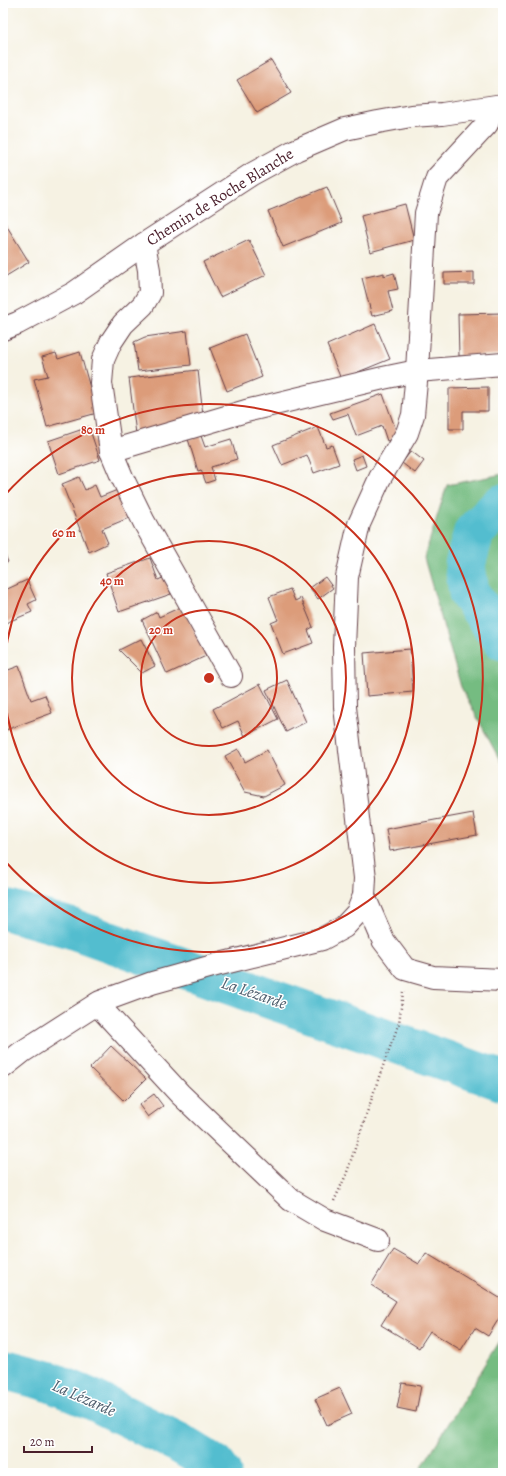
<svg xmlns="http://www.w3.org/2000/svg" width="506" height="1476" font-family="Alegreya,serif">
  <style>
    .forest { fill: #74bc81; stroke: #5f6e56 }
    .lines { fill: none; stroke-linecap: round; stroke-linejoin: round }
    .river { stroke: #53bdcf; stroke-width: 41 }
    .building { fill: #dc9c7a }
    .minor-casing { stroke: #643f47; stroke-width: 24 }
    .major-casing { stroke: #643f47; stroke-width: 24 }
    .path { stroke: #643f47; stroke-width: 2.5; stroke-dasharray: 1 3; stroke-linecap: butt }
    .minor { stroke: #fff; stroke-width: 22 }
    .major { stroke: #fff; stroke-width: 22 }
    .ring { fill: none; stroke: #c8321e; stroke-width: 2 }
    .labels { text-anchor: middle; dominant-baseline: central; stroke-width: 3; stroke-linejoin: round; paint-order: stroke }
    .street-label { font-size: 16px; fill: #4a1f2b; stroke: #fff }
    .water-label { font-size: 17px; font-style: italic; fill: #4e5e6d; stroke: #fff }
    .centre { fill: #c8321e; stroke: #fff; stroke-width: 2 }
    .ring-label { font-size: 12px; text-anchor: middle; font-weight: bold; fill: #c8321e; stroke: #fff; stroke-width: 3; stroke-linejoin: round; paint-order: stroke }
  </style>
  <rect width="100%" height="100%" fill="#fff"/>
  <filter id="ink" filterUnits="userSpaceOnUse"><feTurbulence type="fractalNoise" baseFrequency=".025" numOctaves="2"/><feDisplacementMap in="SourceGraphic" scale="8" xChannelSelector="R" yChannelSelector="G"/><feConvolveMatrix kernelMatrix="1 2 1 2 8 2 1 2 1" color-interpolation-filters="sRGB"/></filter>
  <filter id="wash" filterUnits="userSpaceOnUse"><feTurbulence type="fractalNoise" baseFrequency=".012" numOctaves="4" result="noise"/><feDisplacementMap in="SourceGraphic" scale="16" xChannelSelector="R" yChannelSelector="G"/><feGaussianBlur stdDeviation="0.9" result="paint"/><feColorMatrix in="noise" values="0 0 0 0 0 0 0 0 0 0 0 0 0 0 0 0 0 1.4 0 .05"/><feComposite in="paint" operator="in"/></filter>
  <g filter="url(#wash)">
    <rect width="100%" height="100%" fill="#f6f2e3"/>
    <g class="forest">
      <polygon points="503,474 503,766 461,687 424,558 447,485"/>
      <polygon points="503,1336 503,1473 418,1473"/>
    </g>
    <g class="lines">
      <g class="river">
        <polyline points="503,505 501,505 474,532 465,565 469,593 503,640"/>
        <polyline points="3,909 70,928 503,1081"/>
        <polyline points="3,1369 48,1381 91,1399 179,1443 215,1465 221,1473"/>
      </g>
    </g>
    <g id="blocks">
      <g class="building">
        <polygon points="271,60 291,93 257,113 237,80"/>
        <polygon points="327,187 342,223 283,247 268,211"/>
        <polygon points="405,204 414,240 370,252 361,216"/>
        <polygon points="3,220 29,262 3,278"/>
        <polygon points="249,240 266,275 220,297 203,262"/>
        <polygon points="474,272 474,284 444,284 444,273"/>
        <polygon points="384,273 384,276 394,273 398,289 388,291 393,311 372,316 362,278"/>
        <polygon points="503,313 503,355 459,356 458,314"/>
        <polygon points="375,324 390,359 341,379 327,345"/>
        <polygon points="187,331 191,365 138,371 134,342 145,337"/>
        <polygon points="245,334 262,377 227,391 210,348"/>
        <polygon points="80,352 97,413 47,427 34,379 48,376 42,357 56,353 58,359"/>
        <polygon points="198,370 204,425 136,434 129,378"/>
        <polygon points="488,387 488,411 463,411 463,429 449,429 449,388"/>
        <polygon points="383,394 398,436 387,441 382,426 356,436 348,414 333,419 330,413"/>
        <polygon points="89,427 100,460 59,474 48,441"/>
        <polygon points="318,427 326,447 332,445 339,464 314,473 307,455 282,465 273,445"/>
        <polygon points="201,436 205,447 231,439 237,459 211,467 215,480 206,483 201,470 198,471 188,439"/>
        <polygon points="411,451 424,461 415,473 402,463"/>
        <polygon points="362,455 366,466 356,470 352,459"/>
        <polygon points="79,477 85,490 95,485 100,497 120,489 131,517 102,529 108,543 89,552 62,484"/>
        <polygon points="3,550 8,562 3,564"/>
        <polygon points="150,558 158,580 165,577 171,594 119,612 106,573"/>
        <polygon points="325,577 333,588 318,599 310,588"/>
        <polygon points="27,580 36,600 28,604 32,612 3,624 3,591"/>
        <polygon points="290,589 295,601 301,598 313,627 308,630 313,643 283,654 271,623 278,620 269,597"/>
        <polygon points="183,606 206,656 167,674 142,620 157,612 159,617"/>
        <polygon points="141,639 155,666 142,673 119,650"/>
        <polygon points="410,649 413,692 367,696 364,653"/>
        <polygon points="19,666 31,700 45,695 52,713 3,731 3,672"/>
        <polygon points="287,680 306,722 286,732 266,690"/>
        <polygon points="260,684 278,719 245,736 238,721 223,728 213,709"/>
        <polygon points="238,749 245,762 267,750 285,785 264,796 245,792 225,756"/>
        <polygon points="473,813 477,835 390,851 386,829"/>
        <polygon points="111,1046 146,1079 124,1101 90,1068"/>
        <polygon points="154,1094 163,1106 148,1117 139,1105"/>
        <polygon points="393,1249 419,1264 426,1253 503,1300 503,1312 488,1336 475,1328 461,1350 430,1331 419,1348 381,1325 396,1301 371,1285"/>
        <polygon points="402,1383 421,1386 416,1412 397,1408"/>
        <polygon points="340,1388 352,1414 327,1425 315,1399"/>
      </g>
    </g>
  </g>
  <g filter="url(#ink)">
    <use href="#blocks" fill-opacity="0" stroke="#643f47" stroke-width="1"/>
    <g class="lines">
      <g class="minor-casing">
        <g id="minor">
          <polyline points="144,244 149,270 150,293 143,305 123,324 111,342 103,360 101,383 111,451 122,477 144,522 231,676"/>
          <polyline points="111,451 246,411 383,378 417,371 503,364"/>
          <polyline points="364,896 383,940 405,969 433,977 503,980"/>
          <polyline points="97,1004 180,1094 291,1200 325,1220 378,1240"/>
          <polyline points="3,1067 22,1052 100,1002 152,983 220,964 322,939 344,927 357,913 364,896 365,878 345,707 344,647 347,577 359,524 380,478 407,433 413,415 417,371 426,213 437,178 487,124 492,107"/>
        </g>
      </g>
      <g class="major-casing">
        <polyline id="major" points="3,329 18,323 74,293 144,244 252,174 296,150 345,129 378,122 411,116 442,114 503,105"/>
      </g>
      <polyline class="path" points="334,1201 346,1175 380,1074 399,1023 403,992"/>
      <use href="#minor" class="minor"/>
      <use href="#major" class="major"/>
    </g>
  </g>
  <g class="ring">
    <circle cx="209" cy="678" r="68"/>
    <circle cx="209" cy="678" r="137"/>
    <circle cx="209" cy="678" r="205"/>
    <path d="M4 496A274 274 0 1 1 4 860"/>
  </g>
  <g class="labels">
    <g class="street-label">
      <text transform="translate(220 197) rotate(-32)">Chemin de Roche Blanche</text>
    </g>
    <g class="water-label">
      <text transform="translate(254 993) rotate(19)">La Lézarde</text>
      <text transform="translate(84 1398) rotate(24)">La Lézarde</text>
    </g>
  </g>
  <circle cx="209" cy="678" r="6" class="centre"/>
  <g class="ring-label">
    <text x="93" y="434">80 m</text>
    <text x="64" y="537">60 m</text>
    <text x="112" y="585">40 m</text>
    <text x="161" y="634">20 m</text>
  </g>
  <rect width="506" height="1476" fill="none" stroke="#fff" stroke-width="16"/>
  <path d="M24 1446v6h68v-6" fill="none" stroke="#4a1f2b" stroke-width="2"/>
  <text x="30" y="1446" font-size="12" fill="#4a1f2b" stroke="#ffffff" stroke-width="3" paint-order="stroke">20 m</text>
</svg>
